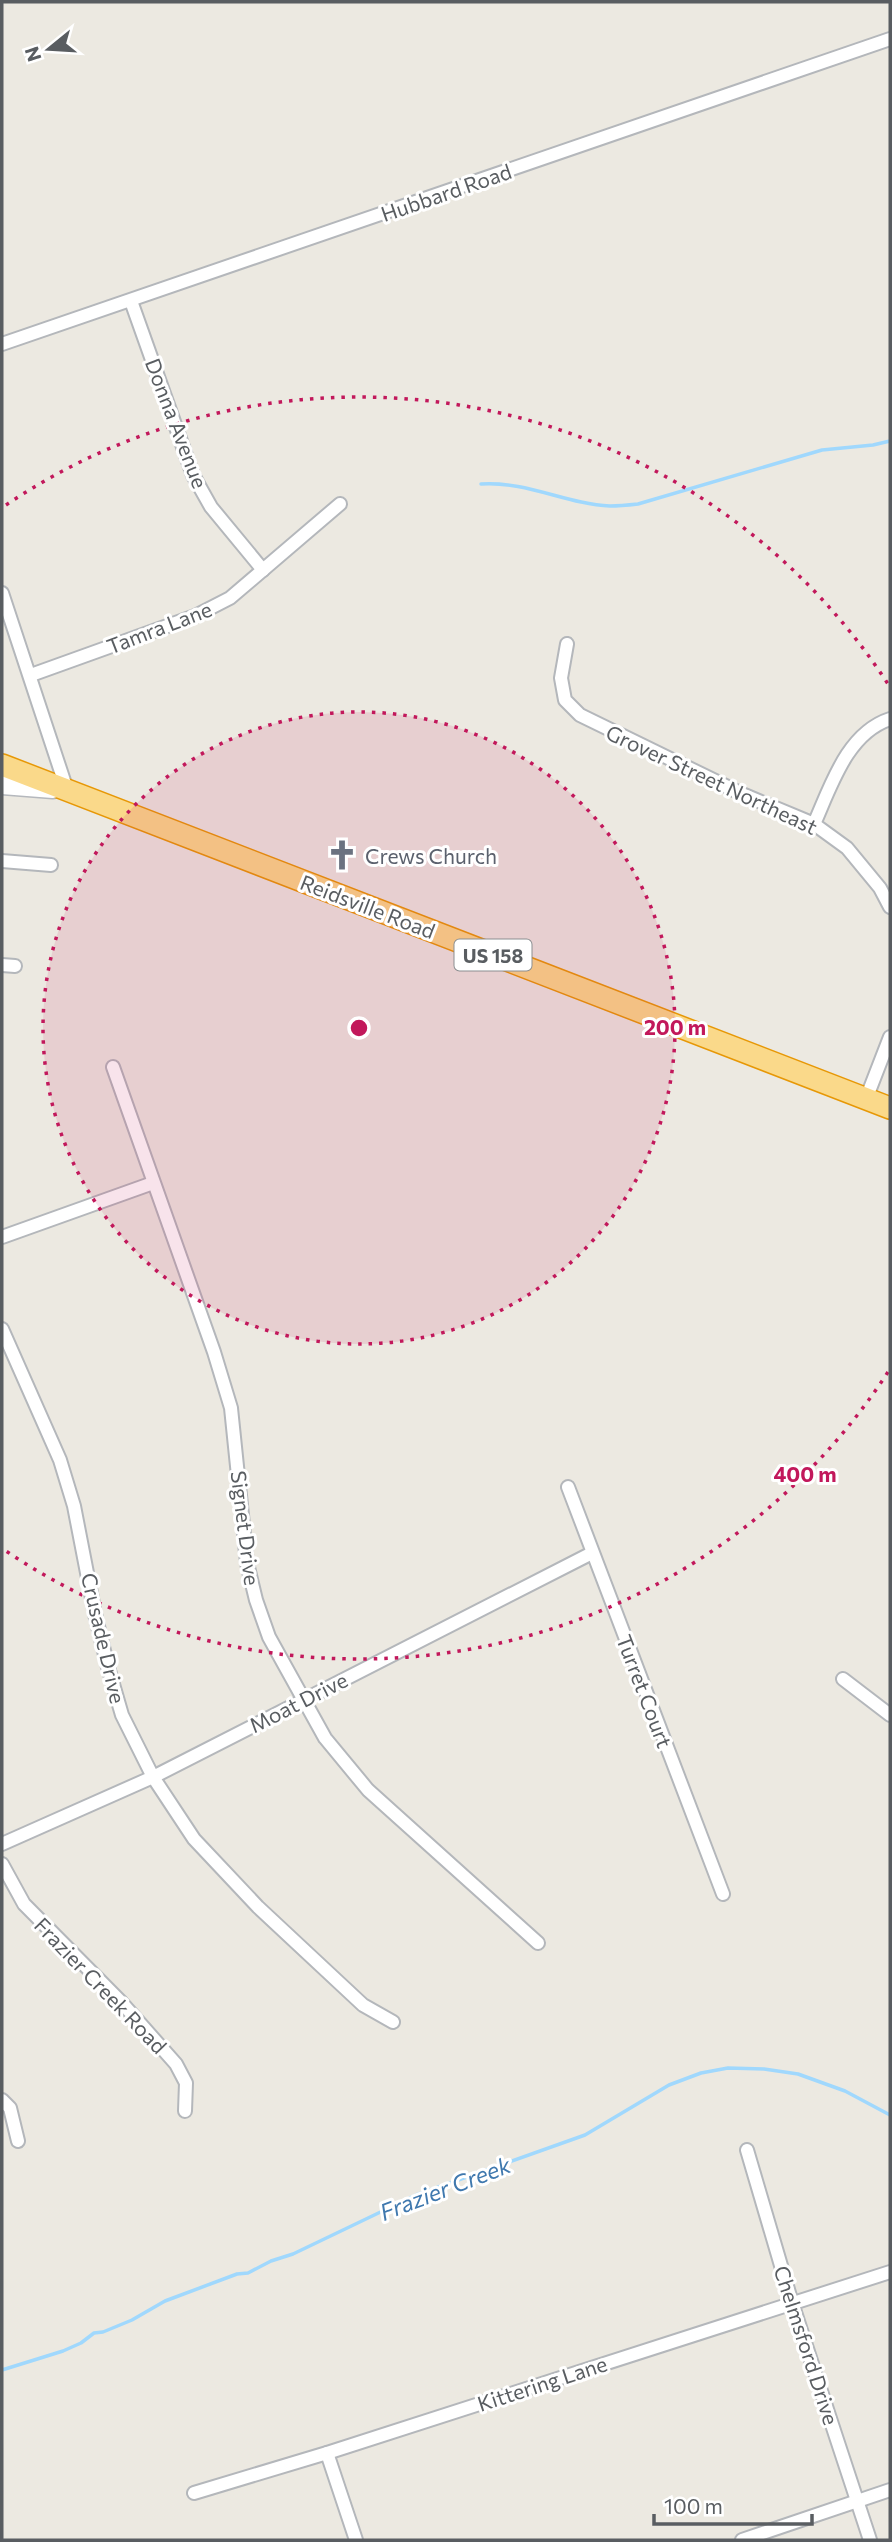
<svg xmlns="http://www.w3.org/2000/svg" width="892" height="2542" font-family="Commissioner,sans-serif">
  <style>
    .lines { fill: none; stroke-linecap: round; stroke-linejoin: round }
    .stream { stroke: #a0d8fd; stroke-width: 3.5 }
    .street-casing { stroke: #b4b7bb; stroke-width: 16 }
    .secondary-casing { stroke: #b5b8bd; stroke-width: 21 }
    .highway-casing { stroke: #e79806; stroke-width: 24 }
    .street { stroke: #fff; stroke-width: 12 }
    .secondary { stroke: #fff; stroke-width: 18 }
    .highway { stroke: #fad98a; stroke-width: 21 }
    .ring { fill: none; stroke: #c2185b; stroke-width: 3.5; stroke-dasharray: 3.5 7 }
    .labels { text-anchor: middle; dominant-baseline: central; stroke-width: 6; stroke-linejoin: round; paint-order: stroke }
    .shield { fill: #fff; stroke: #8b8e90; stroke-width: 2 }
    .shield-label { font-size: 19px; font-weight: bold; fill: #595d61 }
    .street-label { font-size: 21px; fill: #595d61; stroke: #fff }
    .worship-label { font-size: 21px; fill: #5b616d; stroke: #fff; text-anchor: start }
    .water-label { font-size: 23px; font-style: italic; fill: #3f78ae; stroke: #fff }
    .centre { fill: #c2185b; stroke: #fff; stroke-width: 3.5 }
    .ring-label { font-size: 21px; text-anchor: middle; font-weight: bold; fill: #c2185b; stroke: #fff; stroke-width: 6; stroke-linejoin: round; paint-order: stroke }
  </style>
  <rect width="100%" height="100%" fill="#ece9e1"/>
  <g class="lines">
    <g class="stream">
      <path d="M 481,484 C 527,481 566,504 610,506 C 619,506 629,505 638,504 L 822,450 L 873,445 L 890,441"/>
      <polyline points="2,2370 63,2351 81,2343 94,2333 103,2332 132,2320 165,2301 237,2274 248,2273 271,2261 293,2254 416,2195 585,2135 669,2085 701,2073 728,2068 764,2069 798,2074 845,2091 890,2115"/>
    </g>
    <g class="street-casing">
      <g id="street">
        <polyline points="131,301 193,475 211,507 263,570"/>
        <polyline points="2,344 890,39"/>
        <polyline points="2,593 67,790"/>
        <polyline points="567,644 561,678 565,700 580,715 742,794 814,824 847,848 880,888 890,907"/>
        <polyline points="31,675 195,616 230,598 340,504"/>
        <path d="M 814,824 C 831,786 847,733 890,719"/>
        <polyline points="2,861 51,865"/>
        <polyline points="2,965 15,966"/>
        <polyline points="113,1067 214,1352 231,1408 247,1563 256,1600 269,1637 325,1738 368,1790 538,1943"/>
        <polyline points="866,1099 890,1037"/>
        <polyline points="2,1237 153,1183"/>
        <polyline points="2,1329 60,1460 74,1506 95,1614 108,1667 122,1715 153,1777 194,1839 258,1907 363,2005 393,2022"/>
        <polyline points="568,1487 723,1894"/>
        <polyline points="843,1679 890,1715"/>
        <polyline points="2,1844 153,1777 592,1553"/>
        <polyline points="2,1864 24,1904 122,2003 176,2064 186,2083 185,2111"/>
        <polyline points="2,2100 10,2108 18,2141"/>
        <polyline points="747,2150 792,2303 870,2540"/>
        <polyline points="327,2453 356,2540"/>
        <polyline points="194,2493 327,2453 890,2272"/>
        <polyline points="742,2540 890,2490"/>
      </g>
    </g>
    <g class="secondary-casing">
      <polyline id="secondary" points="2,785 53,789"/>
    </g>
    <g class="highway-casing">
      <polyline id="highway" points="2,765 890,1108"/>
    </g>
    <use href="#street" class="street"/>
    <use href="#secondary" class="secondary"/>
    <use href="#highway" class="highway"/>
  </g>
  <circle cx="359" cy="1028" r="316" fill="#c2185b" fill-opacity=".12"/>
  <g class="ring">
    <circle cx="359" cy="1028" r="316"/>
    <path d="M888 1372A631 631 0 0 1 6 1551M6 505A631 631 0 0 1 888 684"/>
  </g>
  <defs>
    <g id="church-bare" transform="scale(2.415)"><path d="M-1.2-6h2.4v3.5h3.3v2.4h-3.3V6h-2.4V-.1h-3.3v-2.4h3.3Z" fill="#6b7280" stroke="#fff" stroke-width="2.5" paint-order="stroke"/></g>
  </defs>
  <g fill-rule="evenodd">
    <use href="#church-bare" x="342" y="855"/>
  </g>
  <g class="labels">
    <rect class="shield" x="454.5" y="939.5" width="77" height="31" rx="5"/>
    <g class="shield-label">
      <text x="493" y="955">US 158</text>
    </g>
    <g class="street-label">
      <text transform="translate(446 192) rotate(-19)">Hubbard Road</text>
      <text transform="translate(177 423) rotate(69)">Donna Avenue</text>
      <text transform="translate(159 627) rotate(-21)">Tamra Lane</text>
      <text transform="translate(712 779) rotate(25)">Grover Street Northeast</text>
      <text transform="translate(368 906) rotate(21)">Reidsville Road</text>
      <text transform="translate(246 1528) rotate(83)">Signet Drive</text>
      <text transform="translate(104 1638) rotate(77)">Crusade Drive</text>
      <text transform="translate(645 1691) rotate(69)">Turret Court</text>
      <text transform="translate(298 1702) rotate(-27)">Moat Drive</text>
      <text transform="translate(101 1985) rotate(46)">Frazier Creek Road</text>
      <text transform="translate(807 2345) rotate(72)">Chelmsford Drive</text>
      <text transform="translate(542 2383) rotate(-18)">Kittering Lane</text>
    </g>
    <g class="worship-label">
      <text x="365" y="855">Crews Church</text>
    </g>
    <g class="water-label">
      <text transform="translate(445 2188) rotate(-21)">Frazier Creek</text>
    </g>
  </g>
  <circle cx="359" cy="1028" r="10" class="centre"/>
  <g class="ring-label">
    <text x="675" y="1035">200 m</text>
    <text x="805" y="1482">400 m</text>
  </g>
  <rect width="892" height="2542" fill="none" stroke="#595d61" stroke-width="7"/>
  <g transform="translate(49 49) rotate(252)" stroke="#ffffff" stroke-width="5" paint-order="stroke">
  <path d="M0-5L12 26L0 18L-12 26Z" fill="#595d61"/>
  <text y="-10" font-size="19" font-weight="bold" text-anchor="middle" fill="#595d61">N</text>
  </g>
  <path d="M654 2514v10h158v-10" fill="none" stroke="#595d61" stroke-width="3.5"/>
  <text x="664" y="2514" font-size="21" fill="#595d61" stroke="#ffffff" stroke-width="5" paint-order="stroke">100 m</text>
</svg>
